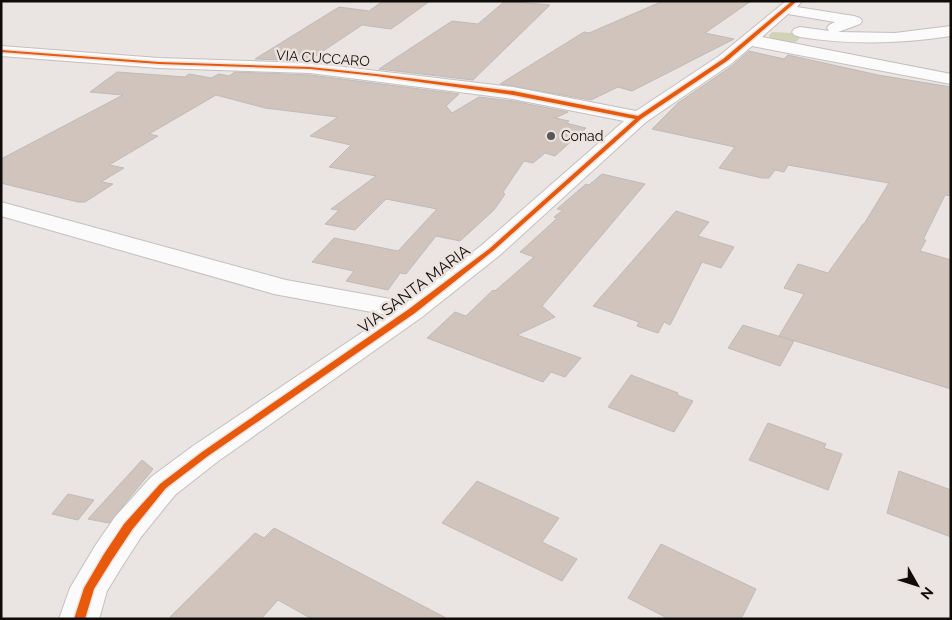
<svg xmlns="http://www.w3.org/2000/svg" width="952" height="620" font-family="Raleway,sans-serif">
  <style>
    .green { fill: #d1d2b8 }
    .building { fill: #d0c4bc; stroke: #bfbbb9 }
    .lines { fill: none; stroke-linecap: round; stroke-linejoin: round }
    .minor-casing { stroke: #c4c0bf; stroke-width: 2 }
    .minor { fill: #fcfbfb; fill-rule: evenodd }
    .cycleway-casing { stroke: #ede3de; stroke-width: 3 }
    .cycleway { fill: #e8590c; fill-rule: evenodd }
    .poi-dot { fill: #5b5755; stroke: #ede3de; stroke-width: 2 }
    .labels { text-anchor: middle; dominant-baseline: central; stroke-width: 5; stroke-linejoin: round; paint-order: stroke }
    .far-street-label { font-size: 14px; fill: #0e0b09; stroke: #ede3de }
    .far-poi-label { font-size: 14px; fill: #0e0b09; stroke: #ede3de; text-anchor: start }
    .street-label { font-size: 16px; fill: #0e0b09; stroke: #ede3de }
  </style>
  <rect width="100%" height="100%" fill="#eae4e2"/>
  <polygon class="green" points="772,32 794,33 802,36 795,43 951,73 951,75 770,39 769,36"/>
  <g class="building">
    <polygon points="383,1 430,1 391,29 362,25 308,61 255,59 339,7 369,11"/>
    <polygon points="505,1 550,5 473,80 379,69 452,21 478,24"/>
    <polygon points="663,1 751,1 705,33 734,39 632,91 618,87 591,100 500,84 584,32 589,33"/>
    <polygon points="749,51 784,59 788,55 878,75 951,87 951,196 945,195 923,240 926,240 920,251 951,260 951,389 779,336 804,294 784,288 798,264 828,273 863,224 864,224 889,183 788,165 784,172 775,170 769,178 762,178 719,168 735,147 652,129 678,103 732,66"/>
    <polygon points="117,72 185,77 189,74 211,78 219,74 229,76 235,72 310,75 459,94 446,106 452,113 479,97 513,101 568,112 555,118 569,121 566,123 586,128 555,156 545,153 533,163 524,161 503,192 505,194 494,210 460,241 436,236 406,274 400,273 388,290 346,281 354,271 312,262 334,238 398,251 437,209 386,199 355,230 325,224 339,210 331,209 376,176 329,167 351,145 310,136 338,117 265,108 216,95 149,134 158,136 109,165 124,168 101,182 113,184 85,202 78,202 1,183 1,159 123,95 90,92"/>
    <polygon points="602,174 645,184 542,306 555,317 517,335 581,358 565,377 551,372 543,382 427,338 455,312 466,316 493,290 495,291 534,257 520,252 551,224 557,218 554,217 563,210 557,209 586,184 589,185"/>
    <polygon points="676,211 709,222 698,236 734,247 721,268 702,262 670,325 664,322 658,333 637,326 639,322 593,306"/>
    <polygon points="743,325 794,341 780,366 728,348"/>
    <polygon points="631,375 678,393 677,395 693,401 674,432 608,407"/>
    <polygon points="768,423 826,444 824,448 842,454 828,490 749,460"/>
    <polygon points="142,460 153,469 109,523 88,519"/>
    <polygon points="899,471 951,490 951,537 887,513"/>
    <polygon points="477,481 559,518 542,542 577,559 562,581 442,523"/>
    <polygon points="68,494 94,500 78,520 52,514"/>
    <polygon points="274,528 448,619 312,619 278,600 261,619 168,619 255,533 264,538"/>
    <polygon points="661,544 756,589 741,619 669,619 628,598"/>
  </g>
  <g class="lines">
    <g class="minor-casing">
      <path id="minor" d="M 786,1 L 802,1 L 797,7 L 854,16 L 860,18 L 862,21 L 860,24 L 838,32 L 895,33 L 951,26 L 951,36 C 900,44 851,45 800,37 L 794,35 L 792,32 L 794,29 L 800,27 L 829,31 L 827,28 L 829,25 L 835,22 L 788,14 L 762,37 L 951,74 L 951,84 L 752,46 L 731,64 L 646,122 L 500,255 L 422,317 L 217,462 L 175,495 L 141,537 L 121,568 L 107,591 L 99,619 L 59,619 L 70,588 L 95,546 L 115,517 L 151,477 L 193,446 L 388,315 L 274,294 L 1,216 L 1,202 L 286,280 L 407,302 L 482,245 L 624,121 L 513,99 L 310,73 L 159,68 L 1,56 L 1,46 L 159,58 L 310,63 L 513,87 L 636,111 L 719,56 Z"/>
    </g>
    <use href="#minor" class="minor"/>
    <g class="cycleway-casing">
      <polygon id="cycleway" points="792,1 797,1 727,61 641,119 493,251 415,313 208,456 166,488 132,530 112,560 94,589 85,619 74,619 84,588 104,554 124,524 160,484 202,452 409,309 489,249 635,119 513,95 376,76 310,69 159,64 1,52 1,50 159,62 310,67 376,74 513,91 638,116 723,59"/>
    </g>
    <use href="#cycleway" class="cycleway"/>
  </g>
  <circle class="poi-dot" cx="551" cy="136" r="5"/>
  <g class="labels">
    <g class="far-street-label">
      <text transform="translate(323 58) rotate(4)">VIA CUCCARO</text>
    </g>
    <g class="far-poi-label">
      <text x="561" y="136">Conad</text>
    </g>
    <g class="street-label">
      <text transform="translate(414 289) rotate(-37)">VIA SANTA MARIA</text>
    </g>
  </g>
  <rect width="952" height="620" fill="none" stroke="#0e0b09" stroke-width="5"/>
  <g transform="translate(917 585) rotate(129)" stroke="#ede3de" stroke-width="4" paint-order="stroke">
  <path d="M0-4L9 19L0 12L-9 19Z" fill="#0e0b09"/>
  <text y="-8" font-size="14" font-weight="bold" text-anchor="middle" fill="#0e0b09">N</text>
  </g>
</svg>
